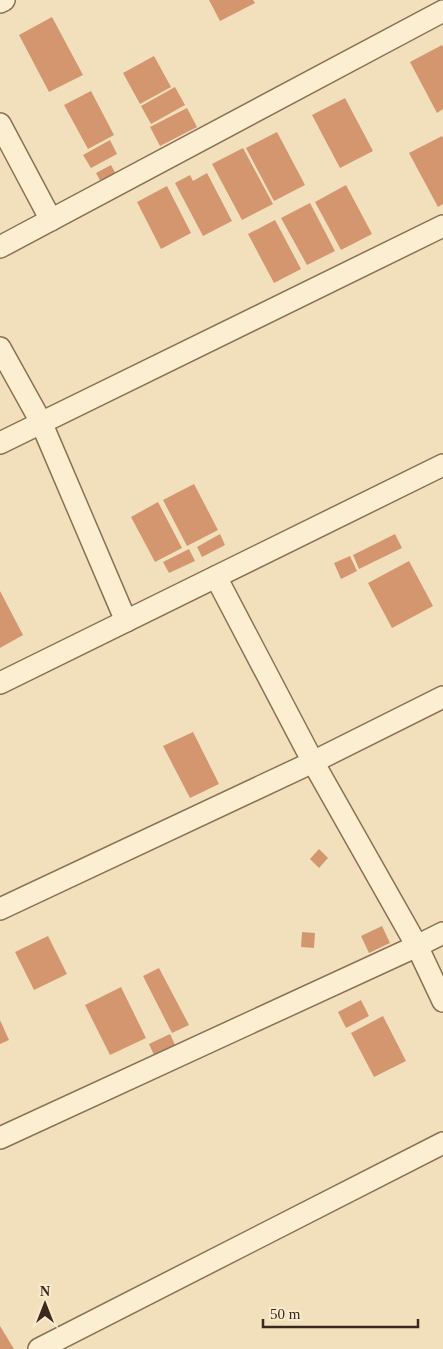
<svg xmlns="http://www.w3.org/2000/svg" width="443" height="1349" font-family="Georgia,serif">
  <style>
    .building { fill: #d3966f }
    .lines { fill: none; stroke-linecap: round; stroke-linejoin: round }
    .minor-casing { stroke: #8b7055; stroke-width: 24 }
    .minor { stroke: #fceed1; stroke-width: 21 }
  </style>
  <rect width="100%" height="100%" fill="#f2e0bd"/>
  <g class="building">
    <polygon points="209,0 253,0 255,3 220,21"/>
    <polygon points="52,17 83,75 49,92 19,35"/>
    <polygon points="442,45 443,47 443,109 437,113 410,62"/>
    <polygon points="154,56 171,87 140,104 123,73"/>
    <polygon points="175,87 185,105 151,124 141,106"/>
    <polygon points="91,91 114,135 88,149 64,105"/>
    <polygon points="345,98 373,151 340,168 312,115"/>
    <polygon points="187,108 197,127 160,146 150,127"/>
    <polygon points="277,132 305,185 274,201 246,148"/>
    <polygon points="442,136 443,138 443,204 438,207 409,153"/>
    <polygon points="110,140 117,154 91,168 83,155"/>
    <polygon points="243,148 273,204 242,220 212,164"/>
    <polygon points="111,165 117,176 102,184 96,173"/>
    <polygon points="207,173 232,221 203,236 175,183 190,175 193,181"/>
    <polygon points="346,185 372,234 341,250 315,202"/>
    <polygon points="167,186 191,233 161,249 137,202"/>
    <polygon points="310,203 335,251 307,265 281,218"/>
    <polygon points="275,220 301,269 274,283 248,234"/>
    <polygon points="194,484 218,530 187,546 163,500"/>
    <polygon points="158,502 182,548 155,562 131,517"/>
    <polygon points="220,534 225,545 202,557 197,547"/>
    <polygon points="395,534 402,548 359,569 353,555"/>
    <polygon points="189,549 195,561 169,573 163,562"/>
    <polygon points="350,556 357,571 341,579 334,563"/>
    <polygon points="409,561 433,606 392,628 368,583"/>
    <polygon points="0,591 23,635 0,648"/>
    <polygon points="193,732 219,784 190,798 163,746"/>
    <polygon points="319,849 328,858 319,868 310,859"/>
    <polygon points="382,926 390,943 369,953 361,936"/>
    <polygon points="302,932 315,933 314,948 301,947"/>
    <polygon points="48,936 67,974 34,990 15,952"/>
    <polygon points="159,968 189,1025 172,1033 143,976"/>
    <polygon points="121,987 146,1038 110,1055 85,1005"/>
    <polygon points="361,1000 369,1016 346,1028 338,1012"/>
    <polygon points="383,1016 406,1061 374,1077 351,1033"/>
    <polygon points="0,1020 9,1040 0,1044"/>
    <polygon points="170,1034 175,1045 154,1055 149,1044"/>
    <polygon points="0,1326 14,1349 0,1349"/>
  </g>
  <g class="lines">
    <g class="minor-casing">
      <g id="minor">
        <polyline points="0,2 4,0"/>
        <polyline points="0,124 51,220"/>
        <polyline points="0,247 443,11"/>
        <polyline points="0,348 41,422 126,621"/>
        <polyline points="0,443 443,226"/>
        <polyline points="216,577 313,762 417,946 443,1001"/>
        <polyline points="0,683 443,465"/>
        <polyline points="0,909 313,762 443,697"/>
        <polyline points="0,1138 417,946 443,933"/>
        <polyline points="39,1349 443,1143"/>
      </g>
    </g>
    <use href="#minor" class="minor"/>
  </g>
  <g transform="translate(45 1304)" stroke="#f8ebcd" stroke-width="4" paint-order="stroke">
  <path d="M0-4L9 19L0 12L-9 19Z" fill="#39281b"/>
  <text y="-8" font-size="14" font-weight="bold" text-anchor="middle" fill="#39281b">N</text>
  </g>
  <path d="M263 1319v8h155v-8" fill="none" stroke="#39281b" stroke-width="2.5"/>
  <text x="270" y="1319" font-size="15" fill="#39281b" stroke="#f8ebcd" stroke-width="4" paint-order="stroke">50 m</text>
</svg>
